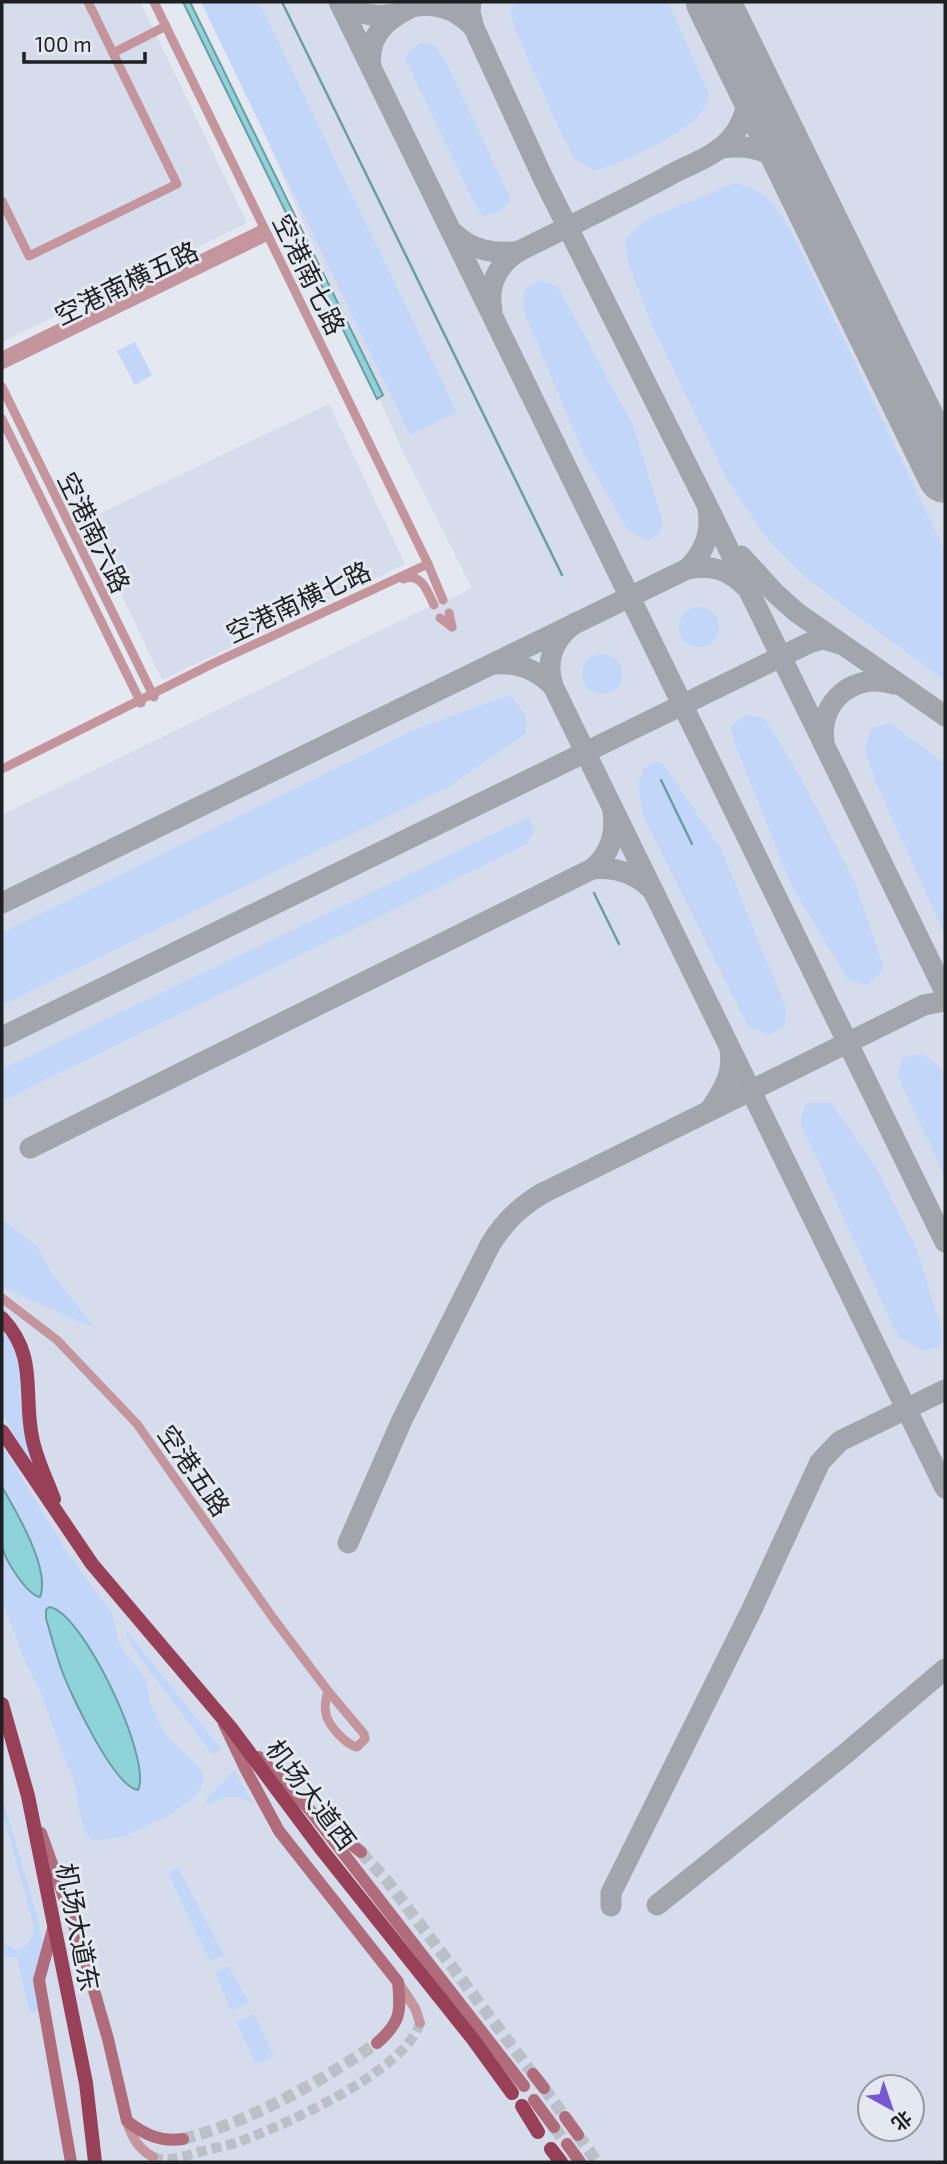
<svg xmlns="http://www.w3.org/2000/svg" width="947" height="2164" font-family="'Exo 2','Noto Sans SC',sans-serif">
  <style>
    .built { fill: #d5ddec; fill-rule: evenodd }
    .green { fill: #c2d6fa; fill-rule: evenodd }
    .water { fill: #8ed3da; stroke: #6c9da3; stroke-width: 2 }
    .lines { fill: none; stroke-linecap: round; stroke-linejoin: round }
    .stream { stroke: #6c9da3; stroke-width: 2.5 }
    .taxiway { stroke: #a2a6ac; stroke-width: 21 }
    .runway { stroke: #a2a6ac; stroke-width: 54 }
    .tertiary-tunnel { stroke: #bbc0c8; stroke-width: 10; stroke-dasharray: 10 5; stroke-linecap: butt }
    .secondary-tunnel { stroke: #bbc0c8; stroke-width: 12; stroke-dasharray: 12 6; stroke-linecap: butt }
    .minor { stroke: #c5959e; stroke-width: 9 }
    .tertiary { stroke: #c5959e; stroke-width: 10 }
    .secondary { stroke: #b06c7b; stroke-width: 12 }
    .trunk { stroke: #984057; stroke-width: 14 }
    .labels { text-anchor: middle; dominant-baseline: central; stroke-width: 6; stroke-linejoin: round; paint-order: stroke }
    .street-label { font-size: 26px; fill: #1d1f22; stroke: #e3e8f1 }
  </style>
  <rect width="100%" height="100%" fill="#e3e8f1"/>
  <g class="built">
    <polygon points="2,2 140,2 247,223 2,342"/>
    <path d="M 207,2 L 945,2 L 945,2162 L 2,2162 L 2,815 L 443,600 L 448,598 L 450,600 L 472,588 L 401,448 ZM 870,2087 L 912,2087 L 912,2129 L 870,2129 Z"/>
    <polygon points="329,404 405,564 162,680 86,520"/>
  </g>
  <g class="green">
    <polygon points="201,2 259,2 457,412 410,435"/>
    <path d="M 514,2 L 668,2 L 709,94 C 707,101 705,109 700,114 C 681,136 622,163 594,171 L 574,158 L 551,111 L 515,29 L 510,13 Z"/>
    <polygon points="420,43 434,45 445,59 511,200 502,209 483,217 473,201 404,56"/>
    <path d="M 735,183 C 769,192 772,203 791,230 L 945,551 L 945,681 L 806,578 L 767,539 L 727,479 L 652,326 L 628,262 L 625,239 L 647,219 Z"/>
    <polygon points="538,280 558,287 633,425 663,523 659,534 647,541 627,529 583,452 524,312 524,291"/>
    <polygon points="135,342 152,375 135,385 117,351"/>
    <circle cx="699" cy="627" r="20"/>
    <circle cx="602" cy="674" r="20"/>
    <polygon points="510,695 526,715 526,733 450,786 2,1005 2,933 418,728"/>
    <polygon points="745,715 764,718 800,776 855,883 884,968 869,985 848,980 790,883 735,744 730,727"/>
    <polygon points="890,723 945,764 945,935 874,778 865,750 871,728"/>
    <polygon points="657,761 665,766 721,849 786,1008 785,1026 769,1035 748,1026 643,815 638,784 644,768"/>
    <polygon points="529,817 534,831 527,844 2,1101 2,1069"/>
    <polygon points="923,1054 939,1067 945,1078 945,1177 897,1074 903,1057"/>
    <polygon points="806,1103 832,1103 878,1171 917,1250 942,1332 942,1345 924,1351 898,1337 800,1122"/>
    <polygon points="2,1219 38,1247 53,1275 96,1329 2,1287"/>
    <path d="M 2,1327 C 14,1343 21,1363 21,1383 C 21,1390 20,1398 21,1405 C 24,1429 31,1452 38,1475 L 2,1414 Z"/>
    <path d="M 2,1446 L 69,1555 L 112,1613 L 118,1640 L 124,1651 L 146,1679 L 150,1703 L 165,1734 L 202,1771 L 204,1780 L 200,1790 L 188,1802 L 168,1816 L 122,1837 L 93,1841 C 75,1824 81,1787 67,1765 L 41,1693 L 22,1654 L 2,1600 L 2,1547 L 20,1580 L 32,1595 L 39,1567 L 29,1537 L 2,1487 ZM 46,1618 L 96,1661 L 123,1713 L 137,1752 L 128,1787 C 89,1739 62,1678 46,1618 Z"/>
    <polygon points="127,1631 221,1749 213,1755 132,1647 126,1635"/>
    <path d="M 234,1770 L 254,1805 C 239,1794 224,1794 209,1805 L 205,1801 Z"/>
    <path d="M 2,1775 L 4,1803 L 39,1922 L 43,1946 L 41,2011 L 30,2013 L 17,1957 L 5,1957 L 4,1943 L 17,1951 C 28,1946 33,1939 34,1927 L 2,1811 Z"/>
    <polygon points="178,1868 224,1955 210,1961 168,1873"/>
    <polygon points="229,1966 249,2002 231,2011 215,1972"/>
    <polygon points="254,2014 274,2056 256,2064 236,2022"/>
  </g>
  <g class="water">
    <polygon points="183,2 190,2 383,395 377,399"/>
    <path d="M 2,1487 C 16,1511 51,1570 40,1597 C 27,1595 3,1558 2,1544 C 0,1526 2,1506 2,1487 Z"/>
    <path d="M 49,1607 C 82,1610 153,1760 138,1790 C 114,1787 71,1695 62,1671 C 56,1654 51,1636 46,1618 L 46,1610 Z"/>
  </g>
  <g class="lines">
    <g class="stream">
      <polyline points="282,2 562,575"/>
      <polyline points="661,780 692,844"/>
      <polyline points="594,893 619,944"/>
    </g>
    <g class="taxiway">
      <polyline points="339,2 945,1242"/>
      <path d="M 343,2 C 359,16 378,18 399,13"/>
      <polyline points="471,2 470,12 474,28 544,180 707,505 945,992"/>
      <path d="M 412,7 C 436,2 457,9 474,28"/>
      <path d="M 371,67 C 366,30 394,15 422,2"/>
      <path d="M 722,148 C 755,143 784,155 802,184"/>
      <path d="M 454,233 C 470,250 496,255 519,251 C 498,264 487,285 492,310"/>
      <path d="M 519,251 C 570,226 622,201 672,174 C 691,164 717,155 731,138 C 748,117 751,92 745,67"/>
      <polyline points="741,556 775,593 796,612 945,716"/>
      <path d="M 687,569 C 704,553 712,534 708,510"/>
      <path d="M 575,623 C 553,639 545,661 553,686 L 945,1488"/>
      <path d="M 496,664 C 519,662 537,670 553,686"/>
      <path d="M 824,742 C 818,701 855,671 894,684"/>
      <path d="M 592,869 C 614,867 635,873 651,889"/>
      <path d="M 2,903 L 687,569 C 709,564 730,570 746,587"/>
      <polyline points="2,1037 809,643 823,639 840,644"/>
      <path d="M 710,1110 C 723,1090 734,1074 730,1049"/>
      <path d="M 30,1148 L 592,869 C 610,854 616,835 613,813"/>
      <polyline points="539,1195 924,1005 945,1001"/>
      <path d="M 348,1543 L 402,1420 L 490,1245 C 503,1223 520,1206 543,1193"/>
      <polyline points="657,1905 845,1754 945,1669"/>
      <polyline points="611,1906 611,1893 752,1609 820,1462 840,1441 945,1390"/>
    </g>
    <polyline class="runway" points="713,2 945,476"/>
    <path class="tertiary-tunnel" d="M 153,2157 C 168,2163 184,2156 199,2152 C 213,2148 228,2146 241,2141 C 287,2124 405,2071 420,2023"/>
    <g class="secondary-tunnel">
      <polyline points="361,1852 388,1882 533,2074"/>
      <polyline points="544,2088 565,2117"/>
      <polyline points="554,2127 567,2144"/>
      <polyline points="578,2135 597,2162"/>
      <path d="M 183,2139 C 252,2121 318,2083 377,2043"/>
    </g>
    <g class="minor">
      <polyline points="154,2 428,564"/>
      <polyline points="113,53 166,26"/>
      <polyline points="2,201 29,256 177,184 88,2"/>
      <polyline points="2,356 264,228"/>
      <polyline points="2,365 268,236"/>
      <polyline points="2,387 154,697"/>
      <polyline points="2,419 141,703"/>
      <path d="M 403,579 C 422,572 427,591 434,605"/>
      <polyline points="449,613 452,627"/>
      <polyline points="440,618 452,627"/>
      <polyline points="2,769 214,663 428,564 443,600"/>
      <path d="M 2,1298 L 57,1340 L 137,1424 L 273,1618 L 328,1691 L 364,1734 L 365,1739 L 357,1747 C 346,1745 328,1725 326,1714 C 324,1706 326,1698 328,1691"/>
    </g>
    <g class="tertiary">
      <polyline points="398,1982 415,2008 420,2023"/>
      <path d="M 127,2121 C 131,2136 138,2149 153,2157"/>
    </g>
    <g class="secondary">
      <path d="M 224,1724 L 246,1770 L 279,1831 L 398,1982 C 401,2012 401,2022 377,2043"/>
      <polyline points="259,1757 309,1809 524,2086"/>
      <polyline points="331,1828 361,1852"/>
      <path d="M 41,1833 L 81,1945 L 108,2039 L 127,2121 C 145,2135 160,2142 183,2139"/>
      <polyline points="54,1925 39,1980 71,2162"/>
      <polyline points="533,2074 544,2088"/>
      <polyline points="534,2100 554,2127"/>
      <polyline points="565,2117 578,2135"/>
      <polyline points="567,2144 580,2162"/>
    </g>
    <g class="trunk">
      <path d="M 2,1318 C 38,1356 23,1391 32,1437 C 36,1458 46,1478 54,1499"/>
      <polyline points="2,1431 92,1564 231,1728 322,1850 472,2038 512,2093"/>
      <polyline points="2,1704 28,1796 86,2083 95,2162"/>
      <polyline points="522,2106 538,2132"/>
      <polyline points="551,2149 561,2162"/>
    </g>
  </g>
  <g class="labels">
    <g class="street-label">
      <text transform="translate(310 274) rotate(64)">空港南七路</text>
      <text transform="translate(126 282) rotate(-26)">空港南横五路</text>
      <text transform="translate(95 532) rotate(64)">空港南六路</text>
      <text transform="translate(298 601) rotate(-25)">空港南横七路</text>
      <text transform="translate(195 1470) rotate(55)">空港五路</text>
      <text transform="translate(312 1794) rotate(53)">机场大道西</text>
      <text transform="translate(79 1927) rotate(79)">机场大道东</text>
    </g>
  </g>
  <rect width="947" height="2164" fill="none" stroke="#1d1f22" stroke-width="7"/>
  <g transform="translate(891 2108) rotate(140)"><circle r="33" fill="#e3e8f1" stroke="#94989e" stroke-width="2"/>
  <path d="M0-5L12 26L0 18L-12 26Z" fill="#7558d2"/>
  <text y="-10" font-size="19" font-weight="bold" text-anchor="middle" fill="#1d1f22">北</text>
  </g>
  <path d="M24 52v10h121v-10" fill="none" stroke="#1d1f22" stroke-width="3.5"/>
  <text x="35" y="52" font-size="21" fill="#1d1f22" stroke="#e3e8f1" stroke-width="5" paint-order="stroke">100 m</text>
</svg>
